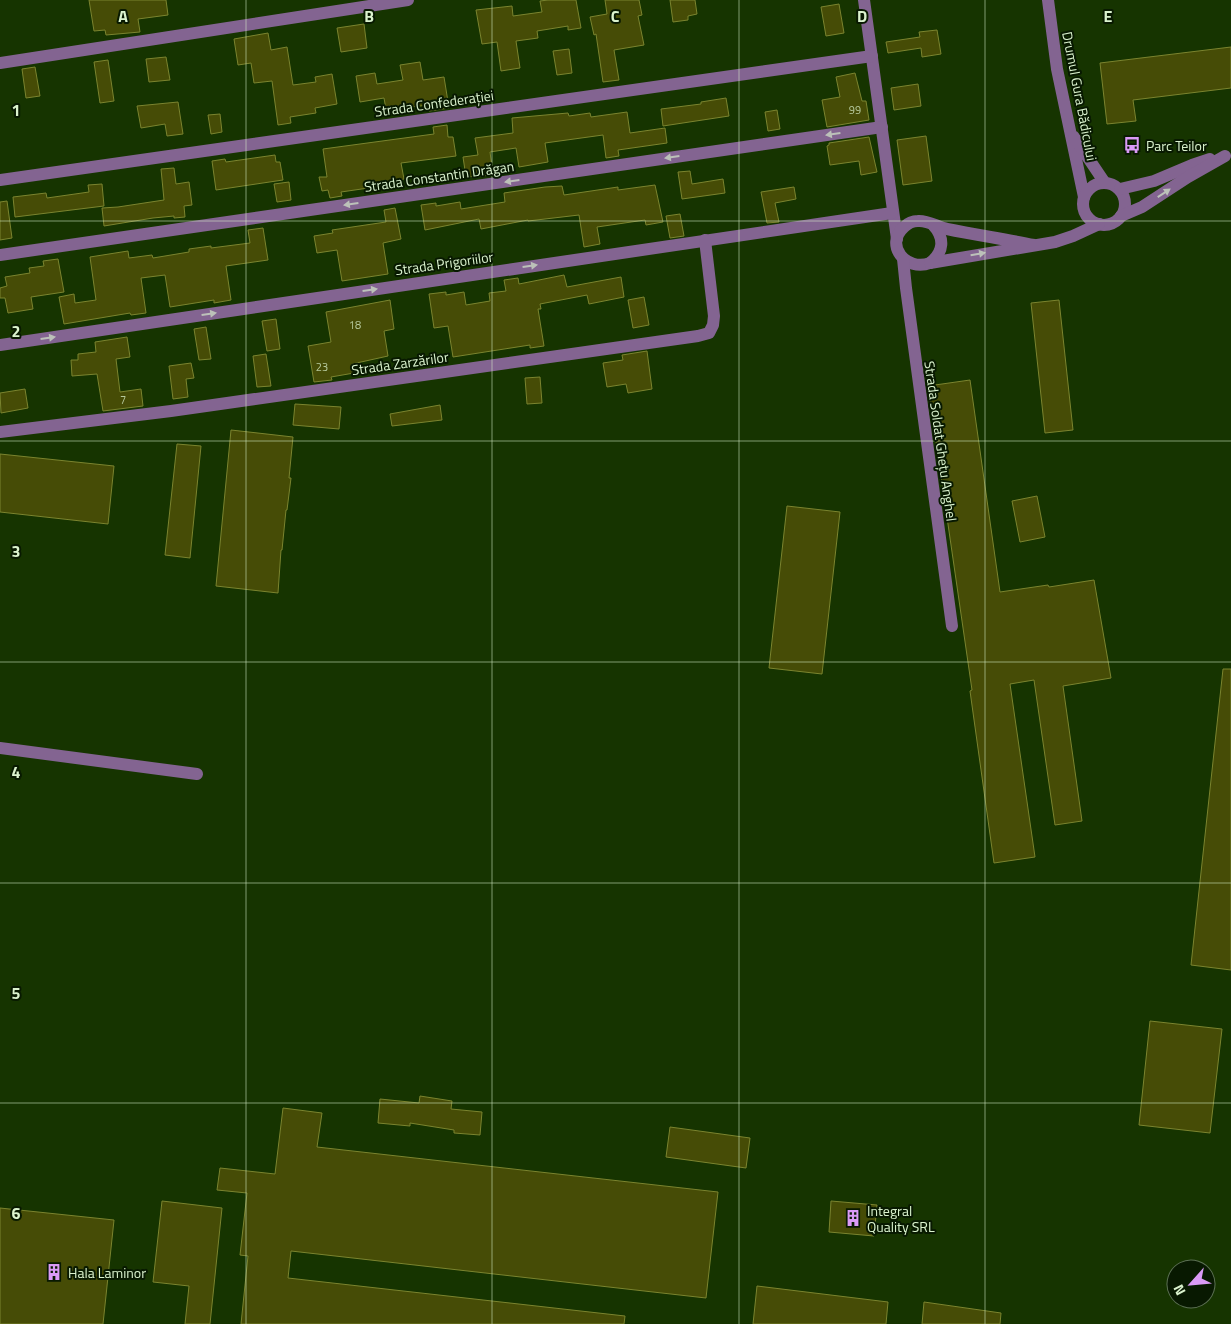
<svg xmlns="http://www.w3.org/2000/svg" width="1231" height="1324" font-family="'Titillium Web',sans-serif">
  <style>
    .building { fill: #464c06; stroke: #7b842f }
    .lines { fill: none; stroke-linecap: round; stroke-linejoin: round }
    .minor { stroke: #836491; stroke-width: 12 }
    .oneway { fill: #bcc1b9 }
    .grid { fill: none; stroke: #dbf3ce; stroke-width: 1; stroke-opacity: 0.55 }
    .labels { text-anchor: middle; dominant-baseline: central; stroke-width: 4; stroke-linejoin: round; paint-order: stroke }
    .number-label { font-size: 11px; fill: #b6c99c }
    .street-label { font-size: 14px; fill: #dbf3ce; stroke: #081901 }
    .poi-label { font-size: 14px; fill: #dbf3ce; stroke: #081901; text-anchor: start }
    .grid-label { font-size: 16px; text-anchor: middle; font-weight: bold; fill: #dbf3ce; stroke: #081901; stroke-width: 4; stroke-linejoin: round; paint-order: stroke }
  </style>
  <rect width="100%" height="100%" fill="#163400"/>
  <g class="building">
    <polygon points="89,0 166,0 168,15 138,19 140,32 106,35 105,30 94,31"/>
    <polygon points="548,0 576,0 581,28 568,30 568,26 537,31 538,38 516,41 520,68 501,71 497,42 482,44 476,10 512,6 513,16 542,12 540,1"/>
    <polygon points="605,0 639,0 642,15 638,16 644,45 614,50 619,80 603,82 596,34 594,35 590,17 607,14"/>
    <polygon points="670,0 695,0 697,14 688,16 688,20 673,22"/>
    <polygon points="839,4 844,33 826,36 821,7"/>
    <polygon points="364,24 367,48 341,52 337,28"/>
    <polygon points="937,30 941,54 922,57 921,48 888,53 886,42 920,37 919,32"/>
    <polygon points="268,33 271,50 287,47 293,85 316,82 315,77 332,74 337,104 315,108 316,113 290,117 291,123 278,125 272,81 254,83 251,63 238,65 234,39"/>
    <polygon points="1231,47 1231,88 1133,100 1136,121 1107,124 1100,63"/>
    <polygon points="569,49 572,73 557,75 553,51"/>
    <polygon points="166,57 170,80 149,82 146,59"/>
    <polygon points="108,60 114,101 100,103 94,62"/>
    <polygon points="420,62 423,80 444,77 449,108 429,111 428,105 403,108 404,112 387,115 384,98 360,102 356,76 375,73 377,84 403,80 400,65"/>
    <polygon points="35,67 40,96 26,98 22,69"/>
    <polygon points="855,73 862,101 866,101 869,120 827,127 822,100 840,97 836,77"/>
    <polygon points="918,84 921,106 894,110 891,88"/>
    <polygon points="726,98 729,116 663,126 661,109 701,104 701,102"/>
    <polygon points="178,102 183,134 167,136 165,124 141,128 137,106"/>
    <polygon points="777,110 780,129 768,131 765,112"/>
    <polygon points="627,112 630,133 665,128 667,143 618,150 619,156 606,158 603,135 545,143 548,162 519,167 516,148 490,152 493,175 466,177 463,157 478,155 475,138 513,133 512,118 568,113 569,116 590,113 591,117"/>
    <polygon points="220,114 222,132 211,134 208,115"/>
    <polygon points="447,125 448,137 453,137 456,156 401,163 404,179 396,181 396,184 341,192 342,196 330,198 328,190 322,191 319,177 327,177 323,149 434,134 433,127"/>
    <polygon points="926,136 932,181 903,185 897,140"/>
    <polygon points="869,137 877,172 861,175 859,161 830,165 827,146 829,145 829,143"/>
    <polygon points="275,155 276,162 280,162 283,180 216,190 212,161 225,159 226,162"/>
    <polygon points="174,168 176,184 189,182 192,205 184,206 185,217 174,218 174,216 153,218 104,226 102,208 118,207 164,200 161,169"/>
    <polygon points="690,171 692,184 723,179 725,193 682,199 678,172"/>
    <polygon points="289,182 291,200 277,202 274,184"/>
    <polygon points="102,184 104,206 15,217 13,197 46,193 47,198 89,192 88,185"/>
    <polygon points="655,185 663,222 646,225 645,220 597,227 600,244 584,247 579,215 528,221 528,220 481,229 479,219 425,230 421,205 436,203 436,206 460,202 461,209 505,202 504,193 545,187 562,186 564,195 618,187 618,190"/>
    <polygon points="794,187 796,199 775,203 779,222 767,223 761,192"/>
    <polygon points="7,201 12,238 0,240 0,202"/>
    <polygon points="395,208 401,239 383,243 388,274 342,281 337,250 317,253 314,236 333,233 332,230 386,222 384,210"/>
    <polygon points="680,214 684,236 670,238 666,216"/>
    <polygon points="263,228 268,260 226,266 231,300 214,303 214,300 170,307 165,275 141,278 146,313 131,315 130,313 64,324 59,297 74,294 75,303 96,300 90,257 128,251 129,258 152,255 153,258 189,252 189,249 211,246 211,248 250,243 248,230"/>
    <polygon points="58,259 64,292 31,297 33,309 8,313 5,298 0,298 0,288 7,286 5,277 30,273 29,268 44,266 43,261"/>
    <polygon points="564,275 567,287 621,277 624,297 589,304 587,295 540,304 541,309 538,309 544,346 530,348 530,345 453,357 448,326 434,328 429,294 446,292 446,295 464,292 466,305 490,301 489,293 506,291 504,280 518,278 519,284"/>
    <polygon points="644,297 649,325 633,328 628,300"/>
    <polygon points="390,300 394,329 384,331 388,356 352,364 354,373 331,377 332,380 314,382 308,346 331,342 326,312"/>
    <polygon points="1059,300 1073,430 1045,433 1031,303"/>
    <polygon points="276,319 280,349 267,351 262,321"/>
    <polygon points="206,327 211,359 199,360 194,329"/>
    <polygon points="127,337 130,357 116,359 120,392 141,389 143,406 103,411 97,374 72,376 71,360 78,360 78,354 96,352 95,342"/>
    <polygon points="647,351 652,389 628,393 626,384 607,387 603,363 623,360 622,355"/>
    <polygon points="266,354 271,386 257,387 253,356"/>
    <polygon points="191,363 194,378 186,379 188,397 173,399 169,366"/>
    <polygon points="540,377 542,403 527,404 525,378"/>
    <polygon points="970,380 1000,592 1048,585 1049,587 1094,580 1111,678 1063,686 1082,821 1055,825 1034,680 1010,684 1035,857 994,863 970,691 972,690 928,386"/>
    <polygon points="25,389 28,408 1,413 0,393"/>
    <polygon points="295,404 341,407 339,429 293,425"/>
    <polygon points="440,405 442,420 392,426 390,414"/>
    <polygon points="231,430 293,437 289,478 291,478 287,510 286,510 282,550 281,550 278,593 216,586"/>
    <polygon points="177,444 201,446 190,558 165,555"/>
    <polygon points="0,454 114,466 108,524 0,512"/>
    <polygon points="1037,496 1045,537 1020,542 1012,501"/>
    <polygon points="787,506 840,512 822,674 769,668"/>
    <polygon points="1223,669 1231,669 1231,970 1191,965"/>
    <polygon points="1150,1021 1222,1029 1210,1133 1139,1125"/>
    <polygon points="420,1096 452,1101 451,1109 482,1112 480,1135 454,1133 454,1130 410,1123 410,1126 378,1123 380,1099 419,1103"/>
    <polygon points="283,1108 322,1113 317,1147 718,1192 706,1298 291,1251 288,1278 625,1316 624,1324 241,1324 248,1256 240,1255 247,1193 217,1190 220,1168 275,1174"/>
    <polygon points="670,1127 750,1138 746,1168 666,1157"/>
    <polygon points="162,1201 222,1208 210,1324 185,1324 189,1286 153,1282"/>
    <polygon points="831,1201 877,1205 874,1236 829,1232"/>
    <polygon points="0,1208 114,1220 103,1324 0,1324"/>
    <polygon points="757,1286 888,1302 886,1324 753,1324"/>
    <polygon points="924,1302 1001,1313 1000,1324 922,1324"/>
  </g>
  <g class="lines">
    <g class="minor">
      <polyline points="864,0 897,239"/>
      <polyline points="1048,0 1057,69 1084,197"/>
      <polyline points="0,63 408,0"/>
      <polyline points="1074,137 1105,183"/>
      <polyline points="0,180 872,56"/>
      <circle cx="1104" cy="204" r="21"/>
      <polyline points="1120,189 1154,181 1192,165 1210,159"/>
      <polyline points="1121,216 1142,207 1188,177 1225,156"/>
      <path d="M 1034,245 C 1005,239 976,235 947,229 C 938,227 927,220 918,221 C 913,221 908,223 904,227 C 884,245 906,272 930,263 L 1055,242 L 1073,236 L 1099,224"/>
      <polyline points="0,255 882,127"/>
      <polyline points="903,259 906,288 952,626"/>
      <path d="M 930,263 C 944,252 945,238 933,225"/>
      <polyline points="0,345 892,213"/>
      <polyline points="0,432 171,411 698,336 709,333 713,325 714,316 705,240"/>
      <polyline points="0,748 197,774"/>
    </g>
  </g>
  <defs><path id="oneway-solid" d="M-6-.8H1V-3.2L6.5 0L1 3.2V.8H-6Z" transform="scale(1.25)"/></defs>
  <g class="oneway">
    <use href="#oneway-solid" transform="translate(833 134) rotate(172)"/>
    <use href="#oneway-solid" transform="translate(672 157) rotate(172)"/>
    <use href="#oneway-solid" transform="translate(512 181) rotate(172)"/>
    <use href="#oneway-solid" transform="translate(1164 193) rotate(-33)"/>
    <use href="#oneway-solid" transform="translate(351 204) rotate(172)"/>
    <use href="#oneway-solid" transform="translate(978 254) rotate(-10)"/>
    <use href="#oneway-solid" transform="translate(530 266) rotate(-8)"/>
    <use href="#oneway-solid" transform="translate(370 290) rotate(-8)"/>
    <use href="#oneway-solid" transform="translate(209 314) rotate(-8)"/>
    <use href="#oneway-solid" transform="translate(48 338) rotate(-8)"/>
  </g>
  <path class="grid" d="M 246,0 L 246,1324M 492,0 L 492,1324M 739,0 L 739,1324M 985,0 L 985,1324M 0,221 L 1231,221M 0,441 L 1231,441M 0,662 L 1231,662M 0,883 L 1231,883M 0,1103 L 1231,1103"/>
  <defs>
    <g id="bus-bare" transform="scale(1.35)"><path d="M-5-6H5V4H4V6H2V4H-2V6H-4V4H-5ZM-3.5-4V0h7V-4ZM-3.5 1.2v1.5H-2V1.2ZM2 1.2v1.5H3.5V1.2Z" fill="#da9af6" stroke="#081901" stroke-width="2.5" paint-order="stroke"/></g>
    <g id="building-bare" transform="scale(1.35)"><path d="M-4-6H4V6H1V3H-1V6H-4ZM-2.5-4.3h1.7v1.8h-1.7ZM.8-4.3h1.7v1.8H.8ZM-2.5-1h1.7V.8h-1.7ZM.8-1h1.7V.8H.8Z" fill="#da9af6" stroke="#081901" stroke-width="2.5" paint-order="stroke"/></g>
  </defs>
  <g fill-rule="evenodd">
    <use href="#bus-bare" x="1132" y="145"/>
    <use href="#building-bare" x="853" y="1218"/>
    <use href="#building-bare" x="54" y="1272"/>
  </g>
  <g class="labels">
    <g class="number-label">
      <text x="855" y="110">99</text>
      <text x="355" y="325">18</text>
      <text x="322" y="367">23</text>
      <text x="123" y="400">7</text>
    </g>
    <g class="street-label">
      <text transform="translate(1080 96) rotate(79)">Drumul Gura Bădicului</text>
      <text transform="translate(434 103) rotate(-8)">Strada Confederației</text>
      <text transform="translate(439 176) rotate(-8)">Strada Constantin Drăgan</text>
      <text transform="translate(444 263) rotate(-8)">Strada Prigoriilor</text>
      <text transform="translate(400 363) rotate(-8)">Strada Zarzărilor</text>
      <text transform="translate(941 441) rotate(82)">Strada Soldat Ghețu Anghel</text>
    </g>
    <g class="poi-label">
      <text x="1146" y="145">Parc Teilor</text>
      <text x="867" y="1210">Integral<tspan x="867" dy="16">Quality SRL</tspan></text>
      <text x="68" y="1272">Hala Laminor</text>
    </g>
  </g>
  <g class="grid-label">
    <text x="123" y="22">A</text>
    <text x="369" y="22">B</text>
    <text x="615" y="22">C</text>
    <text x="862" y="22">D</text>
    <text x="1108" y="22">E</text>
    <text x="16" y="116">1</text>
    <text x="16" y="337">2</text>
    <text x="16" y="557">3</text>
    <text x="16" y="778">4</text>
    <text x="16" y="999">5</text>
    <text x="16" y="1219">6</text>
  </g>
  <g transform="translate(1191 1284) rotate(243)"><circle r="24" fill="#081901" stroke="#5c7053"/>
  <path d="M0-4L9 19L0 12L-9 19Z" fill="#da9af6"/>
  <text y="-8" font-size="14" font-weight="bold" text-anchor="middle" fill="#dbf3ce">N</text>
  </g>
</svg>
